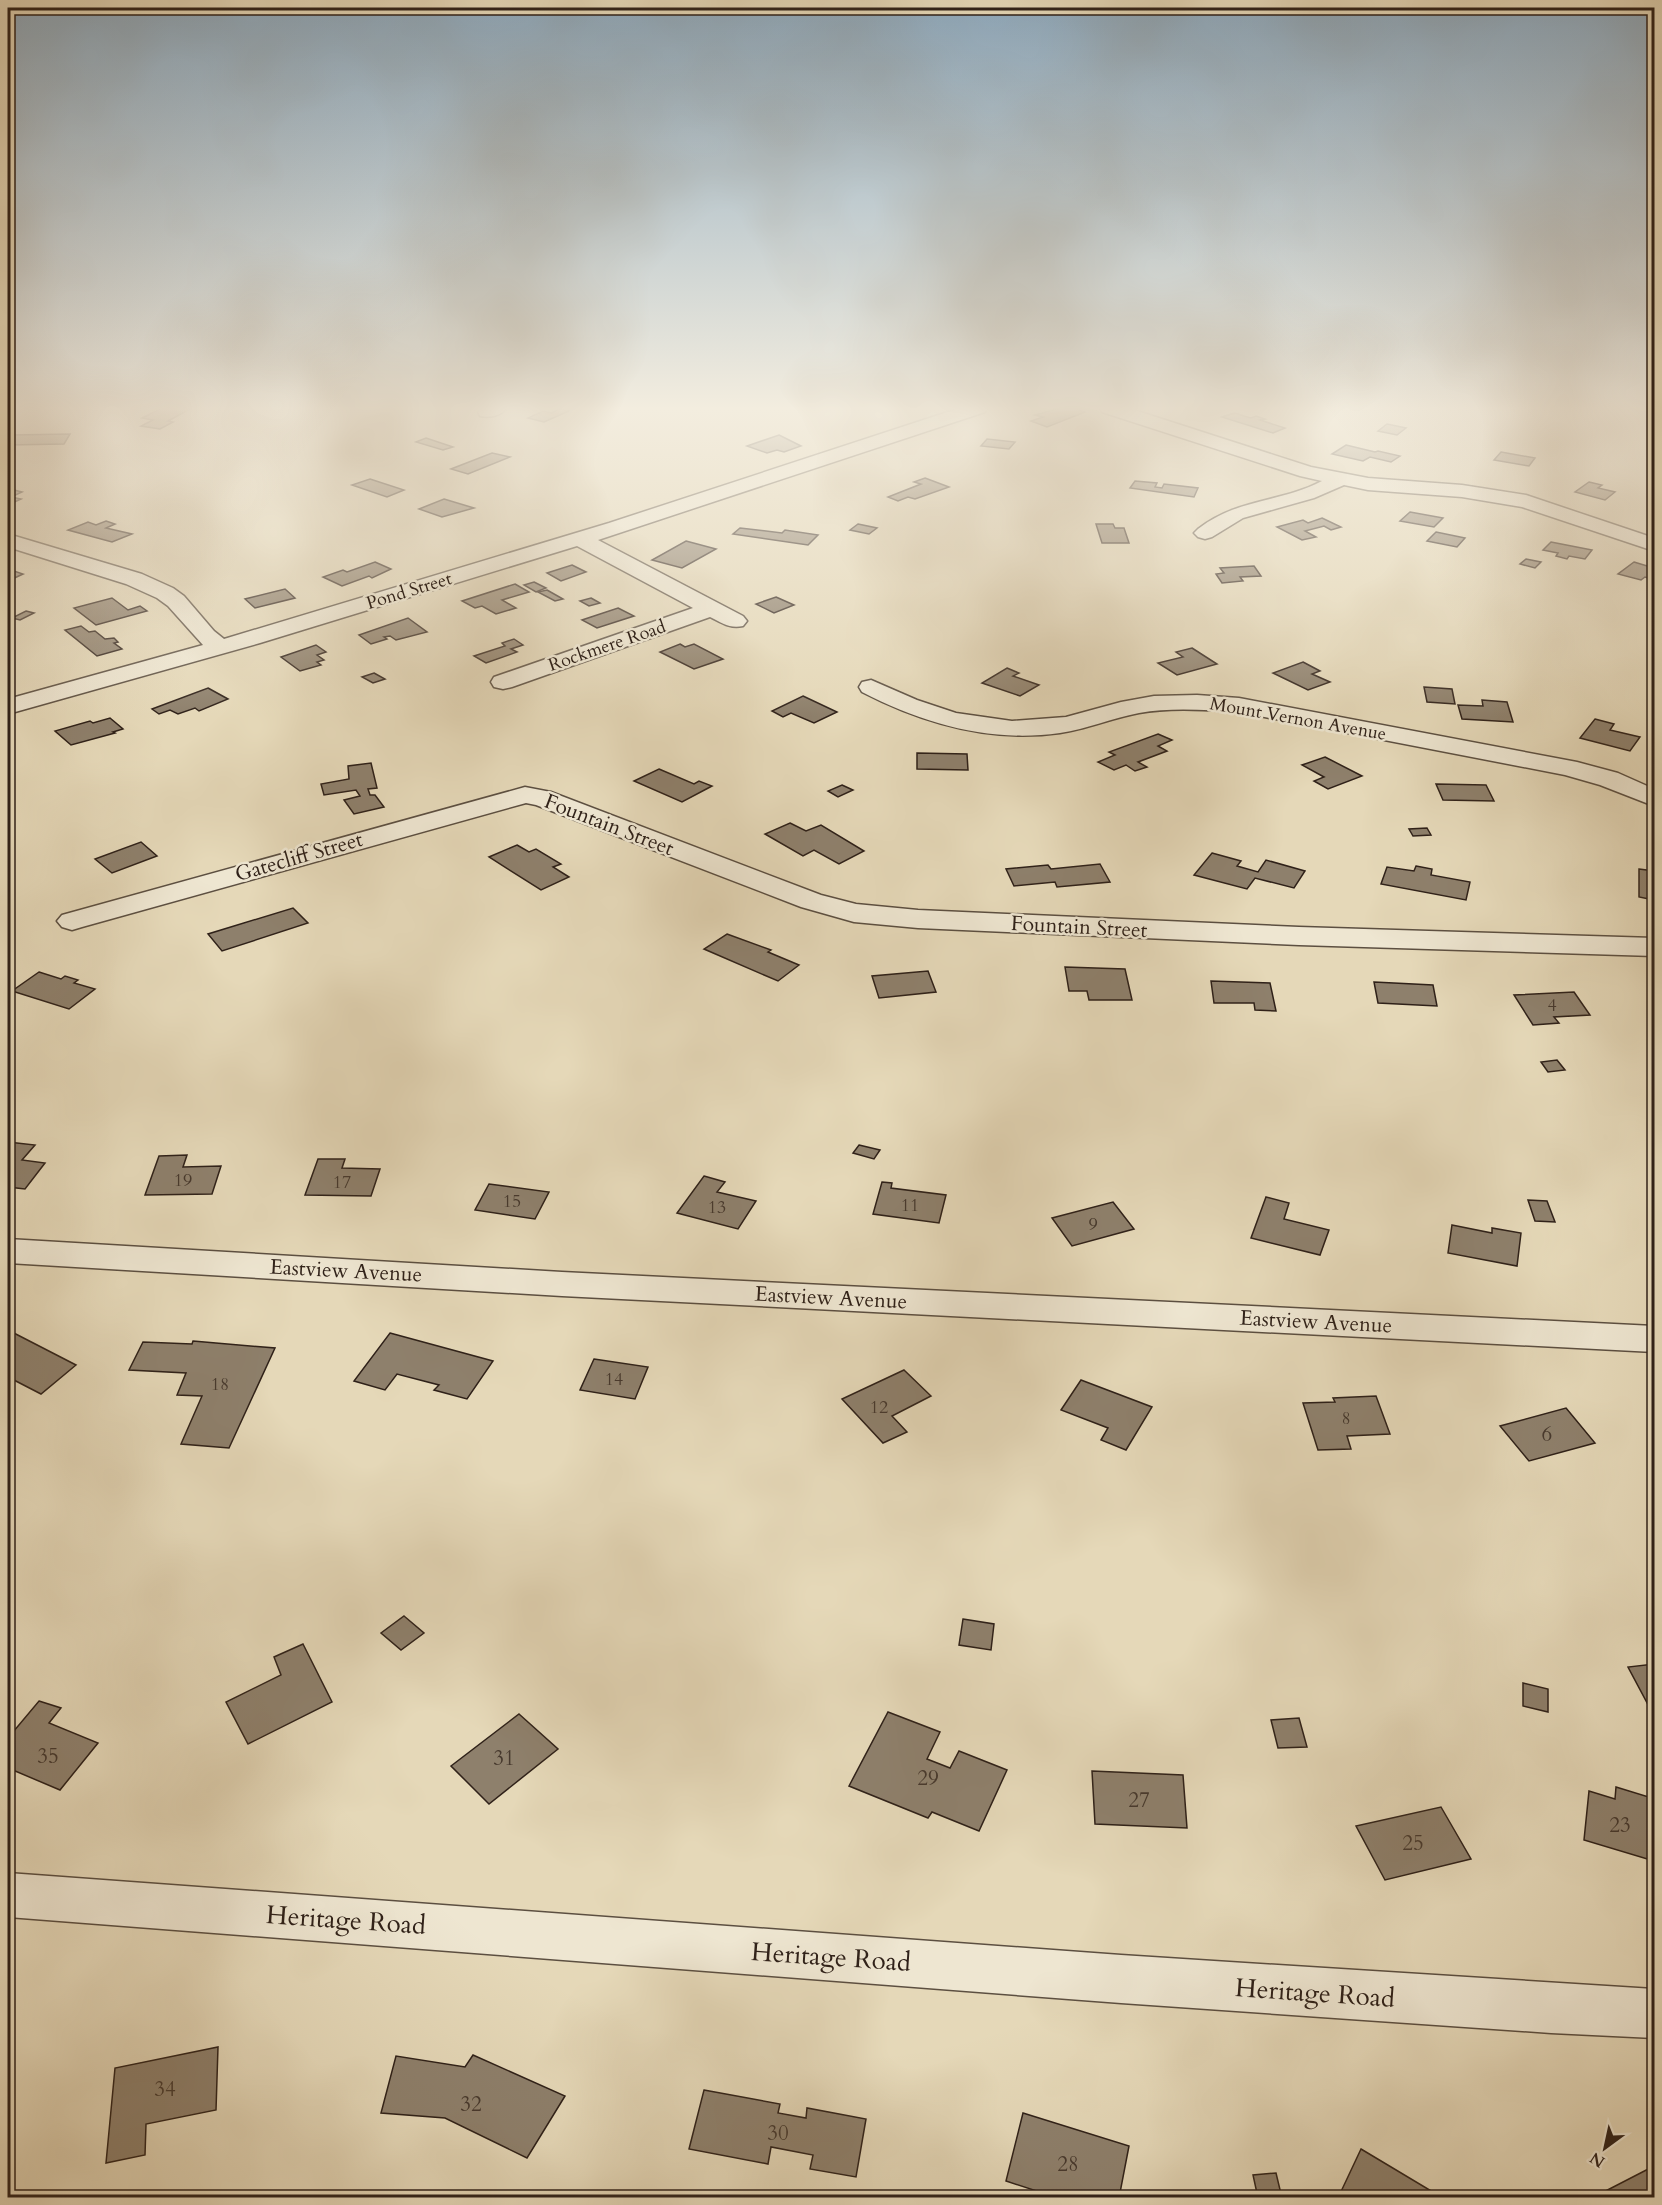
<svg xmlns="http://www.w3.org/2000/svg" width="1662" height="2205" font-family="Cardo,serif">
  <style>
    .building { fill: #8e806c; stroke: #2f2119; stroke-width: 1.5 }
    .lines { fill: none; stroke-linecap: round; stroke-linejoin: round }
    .minor-casing { stroke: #5c4f41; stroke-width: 3 }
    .minor { fill: #eee6d1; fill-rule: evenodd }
    .labels { text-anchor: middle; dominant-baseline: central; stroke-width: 5; stroke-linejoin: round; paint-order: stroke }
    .far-street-label { font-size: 18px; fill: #2f2119; stroke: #eee6d1 }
    .number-label { font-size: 18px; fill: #47392e }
    .street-label { font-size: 21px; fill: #2f2119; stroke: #eee6d1 }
    .near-number-label { font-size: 21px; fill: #47392e }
    .near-street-label { font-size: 26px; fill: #2f2119; stroke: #eee6d1 }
  </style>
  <rect width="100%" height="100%" fill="#e5d8b8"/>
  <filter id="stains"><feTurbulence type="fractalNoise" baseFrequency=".00333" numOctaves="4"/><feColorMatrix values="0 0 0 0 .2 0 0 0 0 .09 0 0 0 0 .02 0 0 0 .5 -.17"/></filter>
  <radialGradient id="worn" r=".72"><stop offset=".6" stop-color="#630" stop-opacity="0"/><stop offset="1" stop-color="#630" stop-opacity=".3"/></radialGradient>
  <g class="building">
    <polygon points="162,408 181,408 190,409 168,421 173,422 160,429 141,426 153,420 142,418"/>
    <polygon points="1060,408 1075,408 1085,412 1047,427 1031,421 1043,417 1035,415"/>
    <polygon points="560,409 569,411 544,422 528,418 543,411 551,413"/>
    <polygon points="1234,413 1251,418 1256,416 1265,419 1260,420 1285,428 1273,433 1222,417"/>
    <polygon points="1387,424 1406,428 1397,435 1378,431"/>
    <polygon points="70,434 64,444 8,445 11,435"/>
    <polygon points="779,435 801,446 784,452 777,450 767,453 747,446"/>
    <polygon points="426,438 453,447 443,450 416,442"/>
    <polygon points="987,439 1015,442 1009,449 981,446"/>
    <polygon points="1346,445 1375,452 1378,451 1400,456 1391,462 1370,457 1363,461 1332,454"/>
    <polygon points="1501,452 1535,458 1529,466 1494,460"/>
    <polygon points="492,453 510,457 468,474 451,469"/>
    <polygon points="925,478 949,487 915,499 908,497 898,501 888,497 921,484 914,482"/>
    <polygon points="370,479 404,490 387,497 352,485"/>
    <polygon points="1135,481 1157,483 1155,487 1162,488 1164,484 1198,488 1194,497 1130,488"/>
    <polygon points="1589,482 1602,485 1598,488 1615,492 1605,500 1575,492"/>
    <polygon points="14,490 22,492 11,497 21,499 8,505 8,492"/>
    <polygon points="444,499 474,508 442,517 419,509"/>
    <polygon points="1410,512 1443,518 1434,527 1400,521"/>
    <polygon points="1322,518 1341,527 1331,530 1324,526 1305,531 1316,537 1302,540 1277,527 1303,520 1308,523"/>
    <polygon points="106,521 115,524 106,528 132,534 112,542 68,530 88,522 96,525"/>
    <polygon points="858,524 877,528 869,534 850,530"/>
    <polygon points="1096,524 1113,524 1115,528 1124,528 1129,543 1102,543"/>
    <polygon points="740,528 782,533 785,530 818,535 808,545 733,534"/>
    <polygon points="1436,532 1465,538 1457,547 1427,541"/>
    <polygon points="686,541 716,549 682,568 652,560"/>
    <polygon points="1551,542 1592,550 1585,559 1569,556 1567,559 1556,556 1558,553 1543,550"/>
    <polygon points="1526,559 1541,562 1535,568 1520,564"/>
    <polygon points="375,562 391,569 372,578 369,576 342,586 323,577 343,570 347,572"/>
    <polygon points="1634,562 1654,568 1654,580 1645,577 1641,580 1618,574"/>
    <polygon points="572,565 586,572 561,581 547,573"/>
    <polygon points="1254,566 1261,576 1240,577 1243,581 1222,583 1216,574 1224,573 1220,568"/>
    <polygon points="8,569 23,574 8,581"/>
    <polygon points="534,582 546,588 536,592 524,585"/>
    <polygon points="515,584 529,592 502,600 516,608 496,614 482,606 475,608 462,601"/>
    <polygon points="285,589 295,598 255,608 245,599"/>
    <polygon points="547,590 563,599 555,601 538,592"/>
    <polygon points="776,597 794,605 774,613 756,604"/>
    <polygon points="112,598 128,610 140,606 147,611 96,625 74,608"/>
    <polygon points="591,598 600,603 589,606 580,601"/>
    <polygon points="618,608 634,616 597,628 582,620"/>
    <polygon points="26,611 34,613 20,620 12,618"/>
    <polygon points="408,618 427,632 396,640 390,636 384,637 387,639 371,644 359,635"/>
    <polygon points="81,626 89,632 95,631 105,639 114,638 118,642 114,643 122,649 97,656 65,630"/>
    <polygon points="514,639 523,645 511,649 517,652 486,663 474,656 505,646 502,643"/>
    <polygon points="680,644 685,647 694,644 723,659 694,669 660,652"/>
    <polygon points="316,645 326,652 317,655 324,660 317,662 321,665 300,671 281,657"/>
    <polygon points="1192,648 1217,664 1177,675 1158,663 1183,657 1176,652"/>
    <polygon points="1303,662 1320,671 1312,674 1330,682 1308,690 1273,673"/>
    <polygon points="1007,668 1019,673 1013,676 1039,685 1020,696 982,683"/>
    <polygon points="374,673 385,679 373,683 362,677"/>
    <polygon points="1424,687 1452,689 1455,704 1427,702"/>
    <polygon points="208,688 228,699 199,711 195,708 178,714 170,710 159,714 152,709"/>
    <polygon points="803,696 837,712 814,723 791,713 783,717 772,711"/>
    <polygon points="1482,700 1507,702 1513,722 1462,719 1458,705 1483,706"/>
    <polygon points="110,718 123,729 113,732 115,733 71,745 55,731 90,721 93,723"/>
    <polygon points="1595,719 1614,724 1610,730 1640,737 1630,751 1580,738"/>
    <polygon points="1158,734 1172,740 1158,746 1167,751 1138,762 1147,767 1135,771 1126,765 1114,770 1098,762 1115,755 1109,752"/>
    <polygon points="917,753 967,754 968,770 917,769"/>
    <polygon points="1325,757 1362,776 1328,789 1314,781 1324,777 1302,765"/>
    <polygon points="371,763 377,788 368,789 370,795 375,795 384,807 354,814 344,800 360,796 356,790 324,795 321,784 349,779 348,766"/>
    <polygon points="659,769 694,784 699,781 712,786 682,802 634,781"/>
    <polygon points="1436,784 1486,785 1494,801 1443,800"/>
    <polygon points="842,785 853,790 838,797 828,791"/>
    <polygon points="790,823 806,831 821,825 864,851 839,864 814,850 803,856 765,834"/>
    <polygon points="1427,828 1431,835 1413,836 1409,829"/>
    <polygon points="141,842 157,856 112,873 95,859"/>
    <polygon points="517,845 529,852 536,849 561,864 553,867 569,877 541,890 489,857"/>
    <polygon points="1212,853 1241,861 1237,866 1258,872 1266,860 1305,871 1294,888 1255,878 1247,889 1194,875"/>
    <polygon points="1100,864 1110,882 1057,887 1055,882 1014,886 1006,869 1048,865 1051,869"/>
    <polygon points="1416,866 1432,869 1431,875 1470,882 1466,900 1381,884 1387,867 1414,871"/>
    <polygon points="1639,869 1654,871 1654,900 1639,897"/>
    <polygon points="293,908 308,923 222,951 208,934"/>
    <polygon points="727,934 771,950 768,952 799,965 778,981 704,949"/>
    <polygon points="1065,967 1125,969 1132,1000 1089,1000 1087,991 1069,991"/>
    <polygon points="928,971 936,992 879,998 872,976"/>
    <polygon points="39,972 61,979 65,976 78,980 74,983 95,989 69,1009 12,991"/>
    <polygon points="1211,981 1270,983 1276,1011 1255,1010 1254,1003 1214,1003"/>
    <polygon points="1374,982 1433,985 1437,1006 1378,1003"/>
    <polygon points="1574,992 1590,1015 1554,1017 1559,1023 1533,1025 1514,995"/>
    <polygon points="1557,1060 1565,1070 1548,1072 1541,1062"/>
    <polygon points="8,1142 35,1145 22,1160 45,1163 25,1189 8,1187"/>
    <polygon points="859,1145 880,1150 874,1159 853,1153"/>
    <polygon points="187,1155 183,1167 221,1166 212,1194 145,1195 159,1156"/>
    <polygon points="318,1159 345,1159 342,1168 380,1169 371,1196 305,1195"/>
    <polygon points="704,1176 725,1182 717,1192 756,1201 738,1229 677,1213"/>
    <polygon points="882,1182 892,1183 891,1188 946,1195 939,1223 873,1214"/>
    <polygon points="489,1184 549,1192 535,1219 475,1210"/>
    <polygon points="1266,1197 1289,1203 1284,1219 1329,1230 1320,1255 1251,1238"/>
    <polygon points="1528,1200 1547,1201 1555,1222 1535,1221"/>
    <polygon points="1113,1202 1134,1229 1072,1246 1052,1218"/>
    <polygon points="1452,1225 1492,1233 1492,1228 1521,1233 1517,1266 1448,1253"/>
    <polygon points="8,1330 76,1365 41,1394 10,1378 8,1380"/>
    <polygon points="390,1333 493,1361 467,1399 434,1390 439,1385 397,1374 385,1390 354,1381"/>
    <polygon points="193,1341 275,1348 229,1448 181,1444 202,1396 177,1395 186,1373 129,1370 143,1342 192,1344"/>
    <polygon points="594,1359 648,1367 635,1399 580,1390"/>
    <polygon points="904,1370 931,1396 892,1416 907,1432 883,1443 842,1399"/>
    <polygon points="1081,1380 1152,1407 1126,1450 1101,1440 1108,1428 1061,1410"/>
    <polygon points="1376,1396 1390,1434 1347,1436 1351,1449 1318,1450 1303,1403 1335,1402 1333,1398"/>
    <polygon points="1566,1408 1595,1443 1529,1461 1500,1426"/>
    <polygon points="404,1616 424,1633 401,1650 381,1633"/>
    <polygon points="963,1619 994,1624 991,1650 959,1645"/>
    <polygon points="303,1644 332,1702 248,1744 226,1702 281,1675 274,1657"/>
    <polygon points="1654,1664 1654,1714 1653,1714 1628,1667"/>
    <polygon points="1523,1683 1548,1689 1548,1712 1523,1706"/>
    <polygon points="39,1701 61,1708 49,1723 98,1743 60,1790 8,1768 8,1738"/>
    <polygon points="888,1712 940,1732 927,1759 950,1768 959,1751 1007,1770 979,1831 932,1812 928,1818 849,1786"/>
    <polygon points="519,1714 558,1749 489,1804 451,1766"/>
    <polygon points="1299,1718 1307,1747 1278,1748 1271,1720"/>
    <polygon points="1092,1771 1183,1775 1187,1828 1095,1824"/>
    <polygon points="1616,1787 1652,1798 1654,1861 1584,1840 1589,1791 1615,1799"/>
    <polygon points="1441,1807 1471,1859 1385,1880 1356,1826"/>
    <polygon points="218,2047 216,2110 146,2124 145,2155 106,2163 115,2068"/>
    <polygon points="473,2055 565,2096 527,2158 445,2118 381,2113 396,2056 465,2067"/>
    <polygon points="704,2090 780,2104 778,2113 806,2118 807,2108 866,2119 856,2177 810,2169 813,2155 771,2147 768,2164 689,2149"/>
    <polygon points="1023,2113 1129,2146 1119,2198 1058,2198 1006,2181"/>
    <polygon points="1361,2149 1443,2198 1338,2198"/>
    <polygon points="1654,2166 1654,2198 1592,2198"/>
    <polygon points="1276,2173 1282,2198 1258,2198 1253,2175"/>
  </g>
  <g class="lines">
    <g class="minor-casing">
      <g id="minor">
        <path d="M 481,408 L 506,408 C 501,416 489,418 480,416 L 478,412 Z"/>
        <path d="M 960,408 L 987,408 L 985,412 L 598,540 L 743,616 L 747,621 L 743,626 C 730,629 722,623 710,617 L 512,687 L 503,689 L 494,687 L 491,682 L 494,677 L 693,608 L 577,546 L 260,643 L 8,714 L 8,699 L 203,645 L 168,606 L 157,598 L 126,584 L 8,547 L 8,534 L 142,574 L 173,588 L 184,596 L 214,631 L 224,639 L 609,523 Z"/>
        <path d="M 1100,408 L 1128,408 L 1311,467 L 1368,478 L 1462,485 L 1526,495 L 1654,538 L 1654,551 L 1522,507 L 1462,497 L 1368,490 L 1344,485 L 1314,498 L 1243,518 L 1212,537 L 1205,539 L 1198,537 L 1194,533 L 1198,529 C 1238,498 1280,503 1322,481 L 1300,476 L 1102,412 Z"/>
        <path d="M 871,680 L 917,700 L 956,713 L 1012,721 L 1066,717 L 1121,702 L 1154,696 L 1197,695 L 1239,698 L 1577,762 L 1618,773 L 1654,789 L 1654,806 L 1600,785 L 1565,775 L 1239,712 C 1206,710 1172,707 1139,713 C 1112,718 1087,729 1060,733 C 990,743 924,724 862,692 L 859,687 L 862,682 Z"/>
        <polygon points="525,787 551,792 821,895 856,904 918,910 1299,927 1654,938 1654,956 1299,945 918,928 854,922 801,907 536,805 526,803 82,927 72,930 62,927 57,921 62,915"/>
        <polygon points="8,1239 562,1272 1654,1326 1654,1352 562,1296 8,1263"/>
        <polygon points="8,1873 1121,1955 1654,1989 1654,2038 1551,2033 1121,2003 8,1917"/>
      </g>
    </g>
    <use href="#minor" class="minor"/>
  </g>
  <linearGradient id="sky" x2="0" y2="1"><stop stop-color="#8eaabf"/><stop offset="0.57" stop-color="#f3eddf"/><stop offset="1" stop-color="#f3eddf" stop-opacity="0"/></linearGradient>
  <rect width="1662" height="717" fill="url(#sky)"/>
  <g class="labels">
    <g class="far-street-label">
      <text transform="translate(409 591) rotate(-17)">Pond Street</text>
      <text transform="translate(607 646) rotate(-19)">Rockmere Road</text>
      <text transform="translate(1298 719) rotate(10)">Mount Vernon Avenue</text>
    </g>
    <g class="number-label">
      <text x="1552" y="1005">4</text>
      <text x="183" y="1180">19</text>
      <text x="342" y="1182">17</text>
      <text x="512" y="1201">15</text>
      <text x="910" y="1205">11</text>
      <text x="717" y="1207">13</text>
      <text x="1093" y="1224">9</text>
      <text x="614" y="1379">14</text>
      <text x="220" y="1384">18</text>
      <text x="879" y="1407">12</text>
      <text x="1346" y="1418">8</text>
    </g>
    <g class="street-label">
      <text transform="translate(609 825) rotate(21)">Fountain Street</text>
      <text transform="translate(299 857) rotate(-16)">Gatecliff Street</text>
      <text transform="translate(1079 927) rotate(3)">Fountain Street</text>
      <text transform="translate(346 1271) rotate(3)">Eastview Avenue</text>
      <text transform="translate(831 1298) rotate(3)">Eastview Avenue</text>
      <text transform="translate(1316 1322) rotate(3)">Eastview Avenue</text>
    </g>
    <g class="near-number-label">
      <text x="1547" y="1434">6</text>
      <text x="48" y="1756">35</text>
      <text x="504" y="1758">31</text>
      <text x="928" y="1778">29</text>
      <text x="1139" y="1800">27</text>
      <text x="1620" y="1825">23</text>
      <text x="1413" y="1843">25</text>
      <text x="165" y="2089">34</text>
      <text x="471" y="2104">32</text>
      <text x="778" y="2133">30</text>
      <text x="1068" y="2164">28</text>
    </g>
    <g class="near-street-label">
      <text transform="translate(346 1920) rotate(4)">Heritage Road</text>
      <text transform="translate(831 1957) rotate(4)">Heritage Road</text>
      <text transform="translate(1315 1993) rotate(4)">Heritage Road</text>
    </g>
  </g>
  <rect width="1662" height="2205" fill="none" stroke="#e5d8b8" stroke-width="30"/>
  <rect x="9" y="9" width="1644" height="2187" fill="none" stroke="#2f2119" stroke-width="3"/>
  <rect x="15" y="15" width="1632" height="2175" fill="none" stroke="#2f2119" stroke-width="1.5"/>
  <g transform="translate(1605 2148) rotate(213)" stroke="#eee6d1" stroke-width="4.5" paint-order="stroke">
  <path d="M0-4.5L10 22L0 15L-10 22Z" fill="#2f2119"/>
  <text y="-9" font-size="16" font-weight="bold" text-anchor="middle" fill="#2f2119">N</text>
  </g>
  <rect width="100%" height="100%" filter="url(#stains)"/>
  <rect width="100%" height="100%" fill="url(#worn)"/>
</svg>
